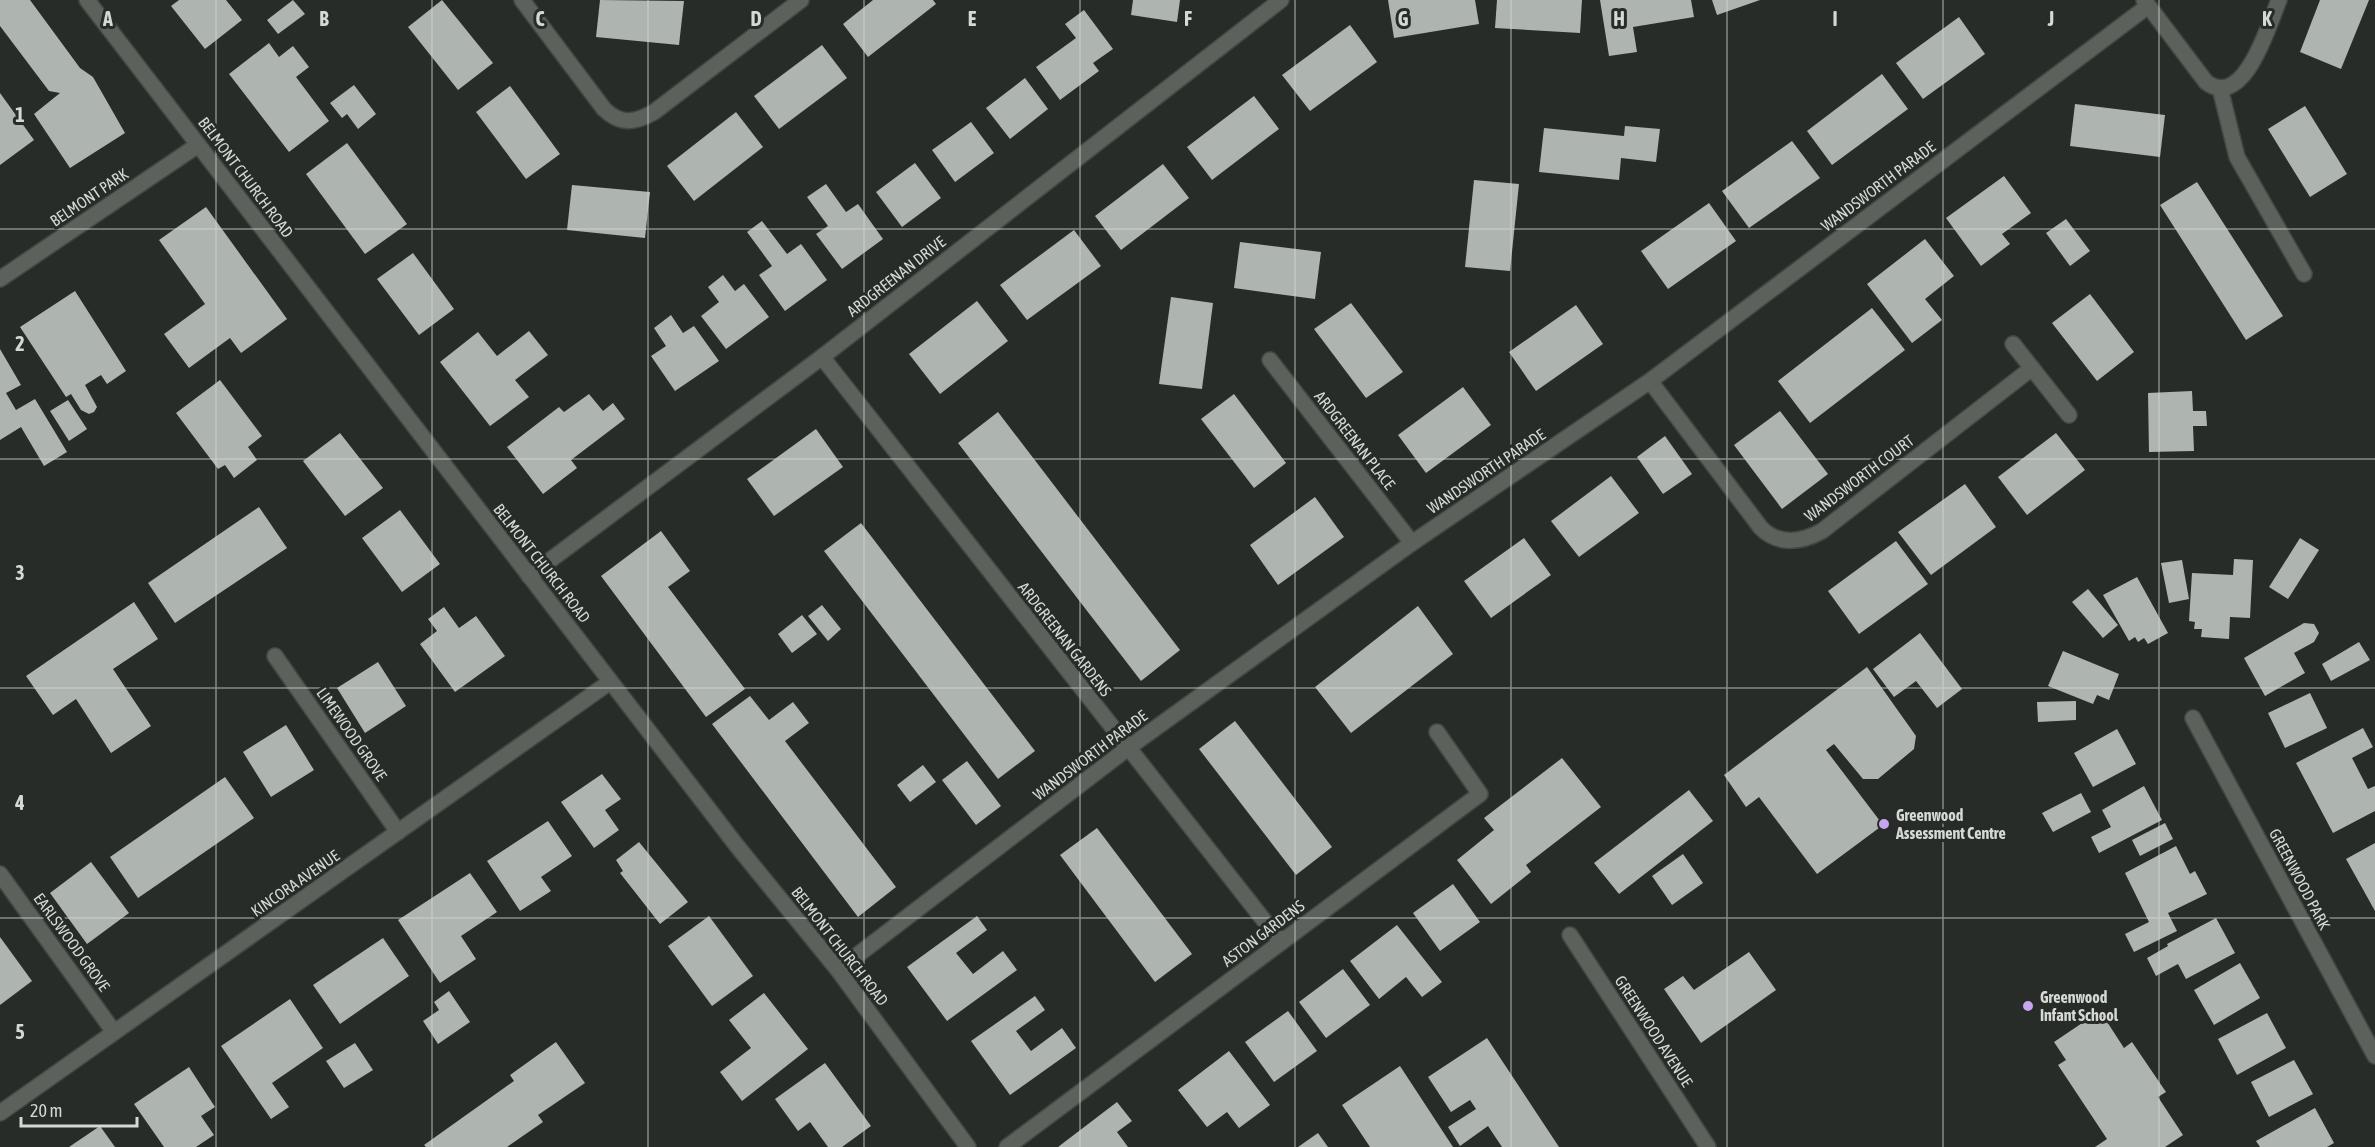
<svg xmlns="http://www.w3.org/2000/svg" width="2375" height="1147" font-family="'Asap Condensed',sans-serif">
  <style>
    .building { fill: #aeb4af }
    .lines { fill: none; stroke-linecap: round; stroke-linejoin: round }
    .street-casing { stroke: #434743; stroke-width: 18 }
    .street { stroke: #5c615c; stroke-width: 15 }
    .grid { fill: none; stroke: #d5d8d5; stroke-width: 1.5; stroke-opacity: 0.55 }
    .poi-dot { fill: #c6a6f0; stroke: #272c28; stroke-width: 2 }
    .labels { text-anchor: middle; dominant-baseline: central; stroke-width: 6; stroke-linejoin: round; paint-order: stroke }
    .street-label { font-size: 16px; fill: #d5d8d5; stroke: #272c28 }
    .poi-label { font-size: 16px; font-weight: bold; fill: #d5d8d5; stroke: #272c28; text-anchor: start }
    .grid-label { font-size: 20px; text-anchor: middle; font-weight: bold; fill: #d5d8d5; stroke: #272c28; stroke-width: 6; stroke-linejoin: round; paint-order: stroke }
  </style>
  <rect width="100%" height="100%" fill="#272c28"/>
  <g class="building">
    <polygon points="0,0 30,0 80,68 93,77 125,133 70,168 34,114 60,93 49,91 0,26"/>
    <polygon points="179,0 226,0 242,20 205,49 171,6"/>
    <polygon points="293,0 305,14 278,34 267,20"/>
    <polygon points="442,0 493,63 458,90 408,27"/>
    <polygon points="600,0 684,1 679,45 596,37"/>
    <polygon points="873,0 933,0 936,4 868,57 843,24"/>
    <polygon points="1133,0 1180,0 1177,22 1131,15"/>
    <polygon points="1388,0 1475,0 1479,24 1394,38"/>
    <polygon points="1497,0 1582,0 1580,33 1495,28"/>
    <polygon points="1600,0 1691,0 1694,17 1633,27 1637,52 1609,56"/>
    <polygon points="1712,0 1760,0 1717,15"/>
    <polygon points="2320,0 2369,0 2341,69 2300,52"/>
    <polygon points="1084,10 1113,49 1093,63 1099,71 1060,100 1036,67 1076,38 1065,24"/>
    <polygon points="1959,17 1985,54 1923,99 1896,63"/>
    <polygon points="1350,25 1377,62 1310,111 1282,75"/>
    <polygon points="269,43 279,57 293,46 309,67 296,77 329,121 289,152 229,74"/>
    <polygon points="822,45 847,78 779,129 754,96"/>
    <polygon points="1882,74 1908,109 1832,165 1807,131"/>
    <polygon points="1025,78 1048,109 1010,139 986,108"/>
    <polygon points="354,85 376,114 358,129 347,114 342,118 330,103"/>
    <polygon points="510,86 560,154 526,179 476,112"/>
    <polygon points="0,93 34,140 0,165"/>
    <polygon points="1254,96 1279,129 1212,180 1187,147"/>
    <polygon points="2075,104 2165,115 2160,157 2070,146"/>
    <polygon points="2305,106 2347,174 2310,197 2268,129"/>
    <polygon points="736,112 763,147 694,201 667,166"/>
    <polygon points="971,122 994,153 955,182 932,150"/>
    <polygon points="1625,126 1660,129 1656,162 1621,158 1619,180 1539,172 1544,128 1624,136"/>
    <polygon points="1792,141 1820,178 1749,228 1722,191"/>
    <polygon points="347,143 407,224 365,254 306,174"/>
    <polygon points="915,163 941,198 902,227 876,192"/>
    <polygon points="1163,164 1189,198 1121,250 1095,216"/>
    <polygon points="2004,176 2031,213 2002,234 2010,244 1981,266 1946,218"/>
    <polygon points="1474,180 1519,184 1510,271 1465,267"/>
    <polygon points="2197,182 2283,316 2246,340 2160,205"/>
    <polygon points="826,184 846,212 858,204 883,239 842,269 816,234 828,226 807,197"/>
    <polygon points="572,185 650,192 645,238 567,230"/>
    <polygon points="1709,203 1736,241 1668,289 1641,251"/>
    <polygon points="206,207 287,319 241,353 230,338 189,368 164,334 205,304 159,240"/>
    <polygon points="2066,219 2090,251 2070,266 2046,233"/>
    <polygon points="762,221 787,254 801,244 827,280 785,311 759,275 772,266 747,232"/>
    <polygon points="1074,230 1101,266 1027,320 1000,285"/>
    <polygon points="1925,239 1954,276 1925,299 1942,320 1912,343 1867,284"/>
    <polygon points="1240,242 1321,252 1315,299 1234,288"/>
    <polygon points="413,253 454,309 419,335 377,279"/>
    <polygon points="723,275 735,291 744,284 769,317 726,349 701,316 719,302 708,287"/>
    <polygon points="75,291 126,371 107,384 101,375 85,385 97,407 94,412 89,414 81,410 71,394 66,397 20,327"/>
    <polygon points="2090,294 2134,352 2097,381 2052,323"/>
    <polygon points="1171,297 1213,303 1202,389 1159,384"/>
    <polygon points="977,301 1008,341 940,394 909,354"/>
    <polygon points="1351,303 1403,372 1366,398 1314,329"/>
    <polygon points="1576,305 1603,344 1536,391 1509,352"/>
    <polygon points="1872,308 1905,350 1810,423 1778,381"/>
    <polygon points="671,315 683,333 694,326 719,361 675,391 651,356 666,346 654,328"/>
    <polygon points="529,331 548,355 515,380 529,397 490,426 440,362 478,332 497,356"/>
    <polygon points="0,349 21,385 6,393 16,410 35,399 67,452 44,466 21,427 0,440"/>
    <polygon points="220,380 262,436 248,447 257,460 234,478 225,465 218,469 176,413"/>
    <polygon points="1463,387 1491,425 1426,473 1398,435"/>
    <polygon points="2192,391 2193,411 2206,411 2207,426 2193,426 2194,451 2149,452 2148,393"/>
    <polygon points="589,394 603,411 613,403 625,419 571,460 577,468 543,494 507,447 559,407 564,412"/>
    <polygon points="1234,394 1286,463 1254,488 1201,419"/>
    <polygon points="68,400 87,429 69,441 50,411"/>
    <polygon points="1780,411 1828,474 1782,509 1734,445"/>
    <polygon points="998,412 1180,650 1141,681 958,443"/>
    <polygon points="816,429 843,467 774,516 747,479"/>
    <polygon points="340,433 383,488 345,516 303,461"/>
    <polygon points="2056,433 2085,470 2027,515 1998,477"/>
    <polygon points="1665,436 1692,474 1663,494 1637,457"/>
    <polygon points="1611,476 1639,513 1579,557 1551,521"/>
    <polygon points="1965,484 1996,527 1931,575 1898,532"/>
    <polygon points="1315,497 1344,537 1278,585 1250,545"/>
    <polygon points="259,507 287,548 175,623 148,583"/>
    <polygon points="400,510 440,564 402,592 362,538"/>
    <polygon points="861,523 1035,751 998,779 824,551"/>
    <polygon points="661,531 690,571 668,587 745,689 706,717 601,576"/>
    <polygon points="1524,538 1551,575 1491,618 1464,581"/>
    <polygon points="2300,538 2319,550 2288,599 2269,587"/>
    <polygon points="1896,541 1928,584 1859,634 1828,591"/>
    <polygon points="2234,559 2253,560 2250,618 2230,617 2229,639 2201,637 2202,629 2194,629 2195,622 2189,621 2192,573 2233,575"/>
    <polygon points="2182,560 2189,599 2169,603 2161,563"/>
    <polygon points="2137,577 2168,633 2148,644 2144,638 2138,642 2135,637 2129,641 2103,595"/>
    <polygon points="2088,589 2118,625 2103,638 2072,602"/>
    <polygon points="134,602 158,639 113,669 151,726 111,753 76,699 53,715 26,676"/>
    <polygon points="822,605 841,629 828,641 808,616"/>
    <polygon points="1418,606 1453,654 1351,733 1315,687"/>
    <polygon points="444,607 459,628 476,616 505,656 455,692 420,644 437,631 428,619"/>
    <polygon points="802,615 817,634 792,653 778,634"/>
    <polygon points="2304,623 2314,624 2319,633 2314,642 2294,653 2305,673 2265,696 2244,658"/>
    <polygon points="1920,633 1962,689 1937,708 1916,681 1894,697 1873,669"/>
    <polygon points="2359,642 2370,660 2331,681 2322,664"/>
    <polygon points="2063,651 2119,674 2109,700 2097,695 2093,704 2048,686"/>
    <polygon points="378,662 406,706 365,733 337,688"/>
    <polygon points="1867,667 1916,736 1914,749 1878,779 1863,779 1834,744 1826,750 1883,825 1817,874 1759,797 1746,807 1724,775"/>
    <polygon points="2310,693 2327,728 2285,748 2268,713"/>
    <polygon points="750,696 769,720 793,702 809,723 785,741 896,887 858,917 712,724"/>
    <polygon points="2076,701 2076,720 2038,722 2037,702"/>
    <polygon points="1235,721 1332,847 1296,875 1199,749"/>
    <polygon points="286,725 314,770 271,797 243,752"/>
    <polygon points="2363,728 2373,747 2352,758 2368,789 2375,786 2375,811 2333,833 2296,763"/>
    <polygon points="2117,729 2136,764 2093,787 2074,753"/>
    <polygon points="1562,758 1601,807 1526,865 1531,872 1491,904 1457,860 1494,830 1484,818"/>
    <polygon points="967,761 1001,806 976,825 942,780"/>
    <polygon points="923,765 936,782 910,802 897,785"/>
    <polygon points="602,774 621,799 605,810 619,830 594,848 561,802"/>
    <polygon points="225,777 254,818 138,898 110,857"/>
    <polygon points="2144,786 2162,820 2099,853 2091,837 2111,827 2102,810"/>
    <polygon points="1689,790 1713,821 1619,894 1594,863"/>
    <polygon points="2081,793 2091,812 2053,832 2042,813"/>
    <polygon points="548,821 572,856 541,877 551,891 520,911 487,861"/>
    <polygon points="2165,823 2173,839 2140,856 2132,840"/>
    <polygon points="1097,828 1192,954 1155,982 1060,855"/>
    <polygon points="639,842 688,902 660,924 620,873 623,871 616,860"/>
    <polygon points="2375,843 2375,911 2346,859"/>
    <polygon points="2176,846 2190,874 2195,871 2207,894 2168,913 2177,931 2134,952 2125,934 2149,922 2125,873"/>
    <polygon points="1683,854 1703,883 1672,905 1652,876"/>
    <polygon points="91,862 129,913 87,944 50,893"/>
    <polygon points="470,873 497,912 461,936 476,959 440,983 398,920"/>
    <polygon points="1453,884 1480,922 1440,951 1413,913"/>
    <polygon points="709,916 753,976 712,1006 668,946"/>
    <polygon points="977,916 987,930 956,953 973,974 1003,951 1017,970 947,1021 907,967"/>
    <polygon points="2216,918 2235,953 2186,979 2178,964 2156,976 2147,958 2168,946 2167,944"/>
    <polygon points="1397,925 1442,982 1422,997 1406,977 1379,999 1350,961"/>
    <polygon points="0,937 32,981 0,1005"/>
    <polygon points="383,938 409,976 340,1024 313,985"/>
    <polygon points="1749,952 1776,990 1701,1043 1664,989 1683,976 1694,990"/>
    <polygon points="2240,963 2260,998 2214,1025 2194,990"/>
    <polygon points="1343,969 1370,1005 1326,1038 1299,1002"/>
    <polygon points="449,991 470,1022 438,1044 423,1021 439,1010 434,1002"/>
    <polygon points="764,993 808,1049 742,1101 720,1072 751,1048 729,1020"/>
    <polygon points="1035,996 1045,1010 1016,1031 1031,1051 1062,1028 1076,1048 1010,1095 971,1041"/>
    <polygon points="290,999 323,1048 272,1083 289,1107 271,1119 221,1046"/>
    <polygon points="1288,1011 1317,1051 1274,1082 1245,1042"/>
    <polygon points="2100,1011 2124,1048 2132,1042 2166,1092 2158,1097 2183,1135 2165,1147 2095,1147 2107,1139 2058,1065 2066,1060 2054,1042"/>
    <polygon points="2267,1013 2286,1048 2237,1075 2218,1039"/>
    <polygon points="1487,1038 1559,1147 1502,1147 1488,1126 1460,1146 1448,1127 1476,1109 1470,1100 1451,1112 1428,1077"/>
    <polygon points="556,1042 585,1083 538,1115 543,1122 507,1147 426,1147 424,1145 514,1081 510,1075"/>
    <polygon points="355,1043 373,1070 344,1088 326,1061"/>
    <polygon points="1229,1051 1270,1105 1239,1128 1227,1112 1207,1127 1178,1090"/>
    <polygon points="2294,1060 2313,1094 2269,1117 2251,1082"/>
    <polygon points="825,1063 871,1126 842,1147 828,1147 810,1122 798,1131 775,1099"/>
    <polygon points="1400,1066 1453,1147 1370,1147 1342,1105"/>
    <polygon points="189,1067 215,1107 201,1116 214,1135 196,1147 164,1147 134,1104"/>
    <polygon points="1117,1102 1132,1121 1117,1132 1128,1147 1058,1147"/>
    <polygon points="2315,1108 2334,1143 2327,1147 2260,1147 2256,1141"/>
    <polygon points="100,1126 115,1147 69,1147"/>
    <polygon points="1318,1133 1328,1147 1298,1147"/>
  </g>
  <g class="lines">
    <g class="street-casing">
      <g id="street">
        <polyline points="87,0 737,846 838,970 968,1147"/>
        <path d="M 522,0 L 604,109 C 620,125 635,123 654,112 L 801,0"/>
        <path d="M 2144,0 L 2206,82 C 2244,111 2269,24 2279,0"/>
        <polyline points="2220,88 2237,157 2304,274"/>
        <polyline points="0,279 198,145"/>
        <polyline points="2013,344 2069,415"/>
        <polyline points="822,357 1281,942"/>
        <polyline points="1270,360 1412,543"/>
        <path d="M 1650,381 L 1761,528 C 1779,546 1802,542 1822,531 L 2032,368"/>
        <polyline points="529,576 822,357 1281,0"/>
        <polyline points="275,656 398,832"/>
        <polyline points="2193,718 2375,1056"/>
        <polyline points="0,874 114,1032"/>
        <polyline points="1570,935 1708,1147"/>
        <polyline points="838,970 1128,748 1412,543 1650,381 2148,6"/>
        <polyline points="0,1113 610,682"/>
        <polyline points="1007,1147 1480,794 1437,732"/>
      </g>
    </g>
    <use href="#street" class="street"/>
  </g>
  <path class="grid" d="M 216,0 L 216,1147M 432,0 L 432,1147M 648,0 L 648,1147M 864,0 L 864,1147M 1080,0 L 1080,1147M 1295,0 L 1295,1147M 1511,0 L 1511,1147M 1727,0 L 1727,1147M 1943,0 L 1943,1147M 2159,0 L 2159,1147M 0,229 L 2375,229M 0,459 L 2375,459M 0,688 L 2375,688M 0,918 L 2375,918"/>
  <g class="poi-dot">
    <circle cx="1884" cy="824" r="6"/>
    <circle cx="2028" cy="1006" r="6"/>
  </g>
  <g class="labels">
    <g class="street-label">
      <text transform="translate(246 177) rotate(53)">BELMONT CHURCH ROAD</text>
      <text transform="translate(1878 186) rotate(-37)">WANDSWORTH PARADE</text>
      <text transform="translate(89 197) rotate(-34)">BELMONT PARK</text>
      <text transform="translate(896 276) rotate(-38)">ARDGREENAN DRIVE</text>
      <text transform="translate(1355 440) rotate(52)">ARDGREENAN PLACE</text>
      <text transform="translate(1486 471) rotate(-34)">WANDSWORTH PARADE</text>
      <text transform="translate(1859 478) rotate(-37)">WANDSWORTH COURT</text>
      <text transform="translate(542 563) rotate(52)">BELMONT CHURCH ROAD</text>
      <text transform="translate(1065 639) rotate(52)">ARDGREENAN GARDENS</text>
      <text transform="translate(352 734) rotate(55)">LIMEWOOD GROVE</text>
      <text transform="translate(1090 755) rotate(-37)">WANDSWORTH PARADE</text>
      <text transform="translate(2300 879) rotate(62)">GREENWOOD PARK</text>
      <text transform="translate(295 883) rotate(-35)">KINCORA AVENUE</text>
      <text transform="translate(1263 933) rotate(-37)">ASTON GARDENS</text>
      <text transform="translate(72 942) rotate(54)">EARLSWOOD GROVE</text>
      <text transform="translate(840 946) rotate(52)">BELMONT CHURCH ROAD</text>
      <text transform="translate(1654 1031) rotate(57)">GREENWOOD AVENUE</text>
    </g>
    <g class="poi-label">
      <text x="1896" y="815">Greenwood<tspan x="1896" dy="18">Assessment Centre</tspan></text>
      <text x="2040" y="997">Greenwood<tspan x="2040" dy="18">Infant School</tspan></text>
    </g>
  </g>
  <g class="grid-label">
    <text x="108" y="26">A</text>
    <text x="324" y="26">B</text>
    <text x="540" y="26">C</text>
    <text x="756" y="26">D</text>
    <text x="972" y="26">E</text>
    <text x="1188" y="26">F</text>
    <text x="1403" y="26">G</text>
    <text x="1619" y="26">H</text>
    <text x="1835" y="26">I</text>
    <text x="2051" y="26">J</text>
    <text x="2267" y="26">K</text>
    <text x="20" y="122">1</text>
    <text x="20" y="351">2</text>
    <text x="20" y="580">3</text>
    <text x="20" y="810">4</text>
    <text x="20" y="1039">5</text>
  </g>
  <path d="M21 1117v9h116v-9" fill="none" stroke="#d5d8d5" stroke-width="3"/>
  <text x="30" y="1117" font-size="18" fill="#d5d8d5" stroke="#272c28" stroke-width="4.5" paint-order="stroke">20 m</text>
</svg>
